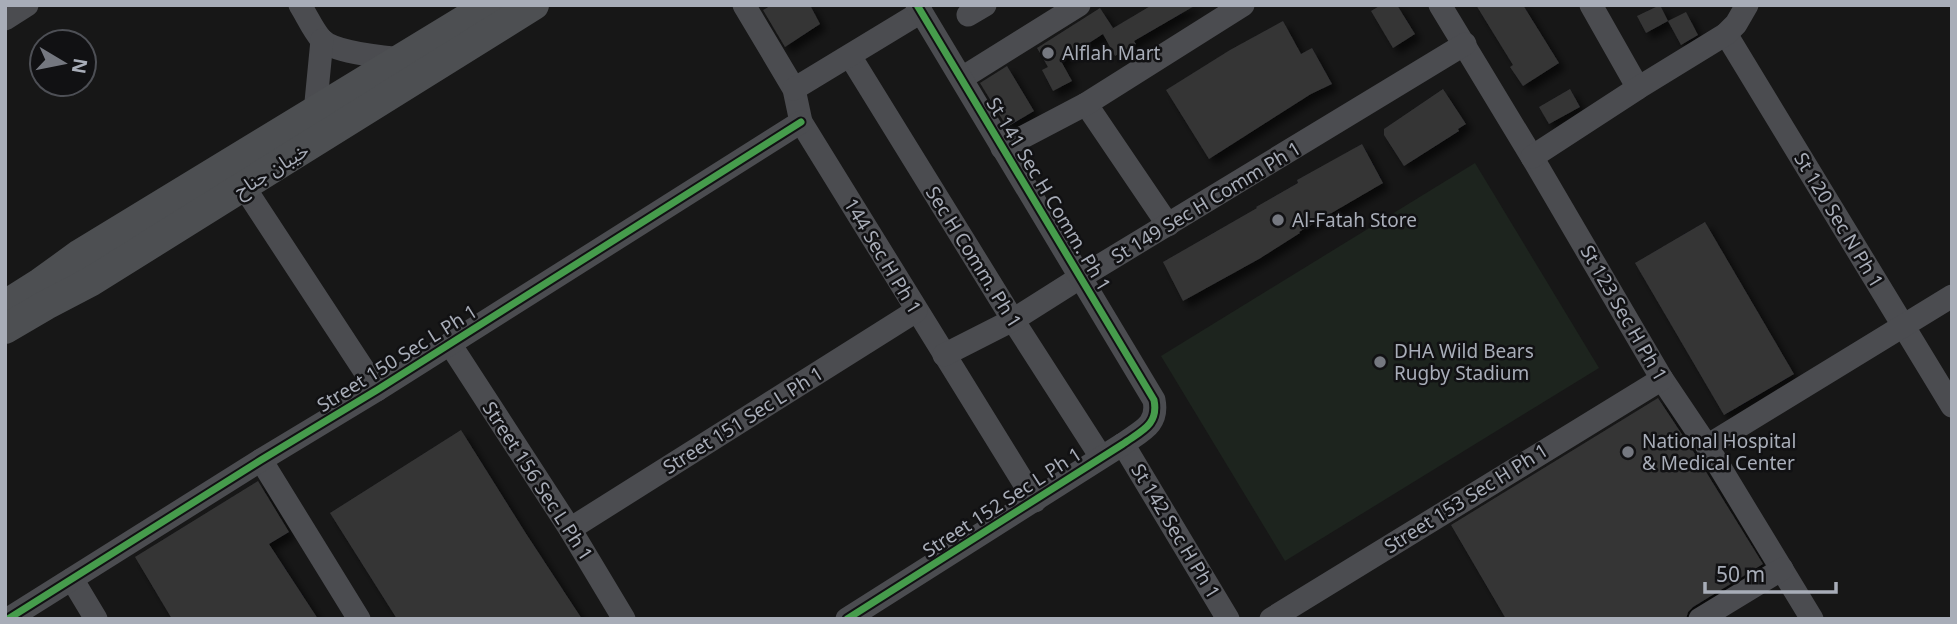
<svg xmlns="http://www.w3.org/2000/svg" width="1957" height="624" font-family="'Noto Sans','Noto Sans Arabic',sans-serif">
  <style>
    .green { fill: #1d241e }
    .building { fill: #353536; filter: url(#shadow) }
    .lines { fill: none; stroke-linecap: round; stroke-linejoin: round }
    .minor { stroke: #4b4c50; stroke-width: 23 }
    .major { stroke: #4d4f52; stroke-width: 30 }
    .cycleway-casing { stroke: #111113; stroke-width: 11 }
    .cycleway { stroke: #469c4c; stroke-width: 7 }
    .poi-dot { fill: #757880; stroke: #111113; stroke-width: 2.5 }
    .labels { text-anchor: middle; dominant-baseline: central; stroke-width: 5; stroke-linejoin: round; paint-order: stroke }
    .poi-label { font-size: 19px; fill: #a8adb8; stroke: #111113; text-anchor: start }
    .street-label { font-size: 19px; fill: #a8adb8; stroke: #111113 }
  </style>
  <defs>
    <filter id="shadow"><feDropShadow dx="6" dy="6" stdDeviation="3.5" flood-color="#0009"/></filter>
  </defs>
  <rect width="100%" height="100%" fill="#171717"/>
  <polygon class="green" points="1475,163 1599,368 1285,561 1161,356"/>
  <g class="building">
    <polygon points="772,5 810,5 820,24 785,47 763,10"/>
    <polygon points="1152,5 1196,5 1134,41 1136,44 1115,56 1103,34 1061,61 1072,81 1053,91 1042,70 1048,67 1037,48 1100,8 1113,28 1110,30"/>
    <polygon points="1381,5 1397,5 1415,34 1393,48 1371,11"/>
    <polygon points="1476,5 1523,5 1559,63 1523,86 1510,67 1513,65"/>
    <polygon points="1660,5 1668,21 1646,33 1637,16"/>
    <polygon points="1686,12 1698,35 1681,45 1668,21"/>
    <polygon points="1283,21 1301,54 1312,48 1332,84 1311,94 1209,159 1166,90 1230,50"/>
    <polygon points="1007,66 1034,111 1007,127 980,83"/>
    <polygon points="1443,89 1466,124 1458,129 1459,131 1404,166 1384,135 1384,129"/>
    <polygon points="1570,89 1580,107 1549,124 1539,107"/>
    <polygon points="1362,144 1383,183 1299,232 1300,233 1259,259 1183,301 1163,262 1257,208 1256,207 1298,183 1297,180"/>
    <polygon points="1705,222 1794,374 1724,415 1635,263"/>
    <polygon points="1658,398 1695,454 1763,564 1693,607 1688,612 1686,619 1506,619 1451,525"/>
    <polygon points="461,430 525,532 582,619 397,619 330,513"/>
    <polygon points="258,481 289,532 269,544 318,619 172,619 135,557"/>
  </g>
  <g class="lines">
    <g class="minor">
      <path d="M 300,5 C 307,16 313,30 321,39 C 334,53 383,57 402,59"/>
      <polyline points="744,5 794,89 801,122 1035,501"/>
      <polyline points="1440,5 1532,157 1662,379 1707,446 1812,619"/>
      <polyline points="1591,5 1638,88"/>
      <polyline points="968,15 985,5"/>
      <polyline points="5,19 27,5"/>
      <polyline points="1726,34 1952,406"/>
      <polyline points="850,56 1013,320 1101,457"/>
      <polyline points="962,78 1079,5"/>
      <polyline points="794,89 921,12"/>
      <polyline points="1086,104 1168,225"/>
      <polyline points="315,112 322,40"/>
      <polyline points="1002,148 1086,104 1243,5"/>
      <polyline points="1532,157 1638,88 1726,34 1736,24 1747,5"/>
      <polyline points="244,187 377,390"/>
      <polyline points="450,344 570,529 624,619"/>
      <polyline points="944,355 1013,320 1081,277 1465,44"/>
      <polyline points="1123,444 1228,619"/>
      <polyline points="1707,446 1952,296"/>
      <polyline points="261,460 359,619"/>
      <polyline points="570,529 916,311"/>
      <polyline points="72,579 96,619"/>
      <polyline points="8,619 261,460 377,390 801,122"/>
      <path d="M 847,619 L 1123,444 C 1141,431 1159,425 1154,400 L 917,5"/>
      <polyline points="1271,619 1662,379"/>
      <polyline points="1700,619 1782,569"/>
    </g>
    <g class="major">
      <polyline points="5,305 40,283 80,254 489,5"/>
      <polyline points="5,329 46,305 90,282 534,5"/>
    </g>
    <g class="cycleway-casing">
      <g id="cycleway">
        <polyline points="8,619 261,460 377,390 801,122"/>
        <path d="M 847,619 L 1123,444 C 1141,431 1159,425 1154,400 L 917,5"/>
      </g>
    </g>
    <use href="#cycleway" class="cycleway"/>
  </g>
  <g class="poi-dot">
    <circle cx="1048" cy="53" r="7"/>
    <circle cx="1278" cy="220" r="7"/>
    <circle cx="1380" cy="362" r="7"/>
    <circle cx="1628" cy="452" r="7"/>
  </g>
  <g class="labels">
    <g class="poi-label">
      <text x="1062" y="53">Alflah Mart</text>
      <text x="1292" y="220">Al-Fatah Store</text>
      <text x="1394" y="351">DHA Wild Bears<tspan x="1394" dy="22">Rugby Stadium</tspan></text>
      <text x="1642" y="441">National Hospital<tspan x="1642" dy="22">&amp; Medical Center</tspan></text>
    </g>
    <g class="street-label">
      <text transform="translate(271 170) rotate(-32)">خیبان جناح</text>
      <text transform="translate(1049 194) rotate(59)">St 141 Sec H Comm. Ph 1</text>
      <text transform="translate(1206 202) rotate(-31)">St 149 Sec H Comm Ph 1</text>
      <text transform="translate(1839 220) rotate(59)">St 120 Sec N Ph 1</text>
      <text transform="translate(883 256) rotate(59)">144 Sec H Ph 1</text>
      <text transform="translate(974 257) rotate(58)">Sec H Comm. Ph 1</text>
      <text transform="translate(1624 313) rotate(60)">St 123 Sec H Ph 1</text>
      <text transform="translate(397 358) rotate(-32)">Street 150 Sec L Ph 1</text>
      <text transform="translate(743 420) rotate(-32)">Street 151 Sec L Ph 1</text>
      <text transform="translate(538 481) rotate(57)">Street 156 Sec L Ph 1</text>
      <text transform="translate(1466 498) rotate(-32)">Street 153 Sec H Ph 1</text>
      <text transform="translate(1002 502) rotate(-33)">Street 152 Sec L Ph 1</text>
      <text transform="translate(1176 531) rotate(59)">St 142 Sec H Ph 1</text>
    </g>
  </g>
  <rect width="1957" height="624" fill="none" stroke="#a8adb8" stroke-width="14"/>
  <g transform="translate(63 63) rotate(100)"><circle r="33" fill="#111113" stroke="#4d4f55" stroke-width="2"/>
  <path d="M0-5L12 26L0 18L-12 26Z" fill="#757880"/>
  <text y="-10" font-size="19" font-weight="bold" text-anchor="middle" fill="#a8adb8">N</text>
  </g>
  <path d="M1705 582v10h131v-10" fill="none" stroke="#a8adb8" stroke-width="3.5"/>
  <text x="1716" y="582" font-size="21" fill="#a8adb8" stroke="#111113" stroke-width="5" paint-order="stroke">50 m</text>
</svg>
